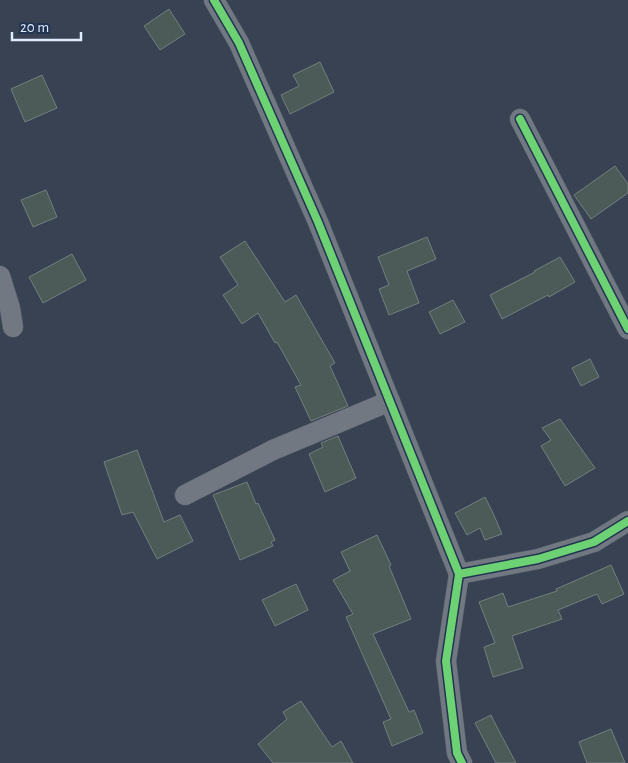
<svg xmlns="http://www.w3.org/2000/svg" width="628" height="763" font-family="'Alegreya Sans',sans-serif">
  <style>
    .building { fill: #4d5b58; stroke: #747e7f }
    .lines { fill: none; stroke-linecap: round; stroke-linejoin: round }
    .minor-casing { stroke: #555e6b; stroke-width: 21 }
    .minor { stroke: #717882; stroke-width: 20 }
    .cycleway-casing { stroke: #233452; stroke-width: 11 }
    .cycleway { stroke: #6cd273; stroke-width: 8 }
  </style>
  <rect width="100%" height="100%" fill="#384252"/>
  <g class="building">
    <polygon points="169,9 185,34 160,50 144,26"/>
    <polygon points="320,62 334,92 290,114 281,95 299,86 293,75"/>
    <polygon points="42,75 57,108 25,122 11,89"/>
    <polygon points="615,166 628,184 628,193 591,219 574,195"/>
    <polygon points="46,190 57,217 33,227 21,200"/>
    <polygon points="427,237 436,259 407,271 419,303 389,315 379,289 389,285 378,257"/>
    <polygon points="245,241 285,302 296,295 335,363 330,366 348,406 311,421 295,387 301,385 277,342 275,343 258,313 242,324 223,295 238,285 220,257"/>
    <polygon points="72,254 86,280 43,303 29,277"/>
    <polygon points="560,257 575,282 549,297 548,295 502,319 490,295 535,272 534,271"/>
    <polygon points="453,300 465,322 440,334 429,312"/>
    <polygon points="590,359 599,377 581,386 572,368"/>
    <polygon points="560,419 595,468 565,486 541,446 551,440 542,428"/>
    <polygon points="338,436 356,478 325,492 309,454 323,447 321,443"/>
    <polygon points="137,450 164,522 180,515 193,541 157,559 133,512 122,515 104,462"/>
    <polygon points="247,482 256,504 258,503 275,540 271,542 273,546 240,560 213,495"/>
    <polygon points="485,497 493,513 502,534 485,540 480,528 467,535 455,513"/>
    <polygon points="377,535 391,565 389,566 411,619 373,634 409,712 414,710 423,733 392,746 383,722 391,719 346,617 353,614 333,580 350,571 341,552"/>
    <polygon points="611,565 624,594 602,604 597,594 558,610 562,619 512,636 523,668 493,677 484,647 495,643 479,602 503,593 508,607 557,591 556,589"/>
    <polygon points="296,584 308,610 275,626 262,600"/>
    <polygon points="301,701 332,747 341,741 353,763 273,763 258,744 287,719 283,712"/>
    <polygon points="491,715 498,729 516,763 496,763 475,723"/>
    <polygon points="611,729 625,763 587,763 579,742"/>
  </g>
  <g class="lines">
    <g class="minor-casing">
      <g id="minor">
        <polyline points="214,0 239,43 318,222 459,574"/>
        <polyline points="520,119 628,329"/>
        <polyline points="0,276 10,308 13,327"/>
        <polyline points="185,495 273,450 390,401"/>
        <polyline points="462,763 457,753 446,661 459,574 538,559 594,542 628,521"/>
      </g>
    </g>
    <use href="#minor" class="minor"/>
    <g class="cycleway-casing">
      <g id="cycleway">
        <polyline points="214,0 239,43 318,222 459,574"/>
        <polyline points="520,119 628,329"/>
        <polyline points="462,763 457,753 446,661 459,574 538,559 594,542 628,521"/>
      </g>
    </g>
    <use href="#cycleway" class="cycleway"/>
  </g>
  <path d="M12 32v8h69v-8" fill="none" stroke="#e0ebfe" stroke-width="2.5"/>
  <text x="20" y="32" font-size="15" fill="#e0ebfe" stroke="#233452" stroke-width="4" paint-order="stroke">20 m</text>
</svg>
